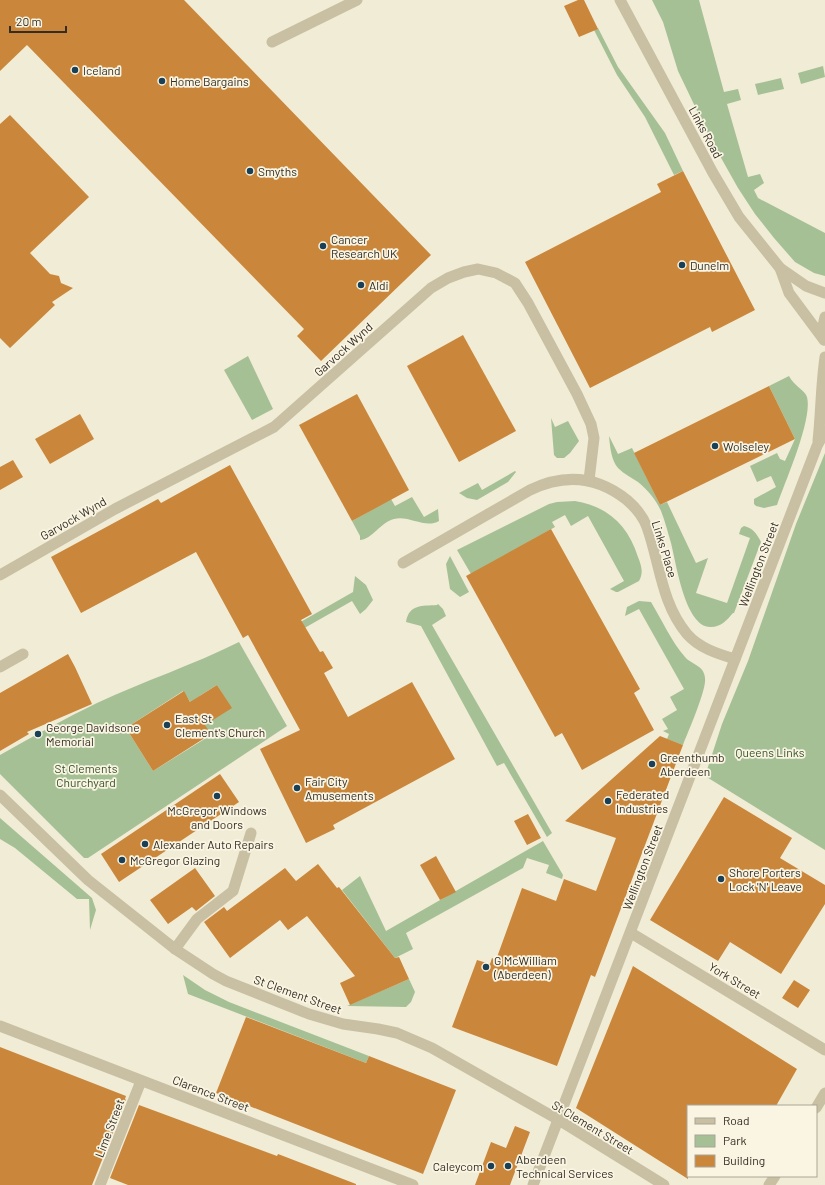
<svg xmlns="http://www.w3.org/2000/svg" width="825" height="1185" font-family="Barlow,sans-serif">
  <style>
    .green { fill: #a6c096; fill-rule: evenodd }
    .building { fill: #ca873b }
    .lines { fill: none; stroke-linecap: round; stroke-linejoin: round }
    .service { stroke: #c9bfa2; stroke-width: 11 }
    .minor { stroke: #c9bfa2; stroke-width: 11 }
    .tertiary { stroke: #c9bfa2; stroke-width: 11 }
    .poi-dot { fill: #194056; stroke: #f9f5e2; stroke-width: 1.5 }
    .labels { text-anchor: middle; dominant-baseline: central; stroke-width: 3.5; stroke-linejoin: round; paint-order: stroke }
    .poi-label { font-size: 12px; fill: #332d24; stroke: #f9f5e2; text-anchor: start }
    .street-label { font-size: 12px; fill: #332d24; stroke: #f9f5e2 }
    .park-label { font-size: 12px; fill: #365228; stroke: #f9f5e2 }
  </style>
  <rect width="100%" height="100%" fill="#f1ecd6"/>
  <g class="green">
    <polygon points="652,0 699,0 724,92 738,89 741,100 727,104 748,177 760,174 764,183 754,190 758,198 825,233 825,276 814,273 795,262 774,238 755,214 738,188 711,140 678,71 663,22"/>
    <polygon points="598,28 618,67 665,133 683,171 674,175 645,117 617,75 594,30"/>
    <polygon points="823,66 825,77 801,84 798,73"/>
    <polygon points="781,78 784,89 758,95 755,84"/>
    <polygon points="248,356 273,409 252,420 224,370"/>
    <path d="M 789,376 C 794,386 805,390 807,397 C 813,419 785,482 777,505 L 764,508 L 756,506 L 754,504 L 754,499 L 776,487 L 771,476 L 757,482 L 750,466 L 777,453 L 780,459 L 785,461 L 795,439 L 769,386 Z"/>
    <polygon points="551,418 555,427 568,421 579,441 570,453 564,458 557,458 554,455"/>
    <path d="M 609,436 L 618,454 L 632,448 L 660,505 L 667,502 L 696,563 L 708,558 L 696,593 L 727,603 L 750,538 L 739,534 L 741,528 L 744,526 C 753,528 757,534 761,542 L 734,613 L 733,613 C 727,620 721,627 711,627 C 685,628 676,562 671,543 C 668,533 665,521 661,511 C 656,500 648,490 638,482 C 632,478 624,474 618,468 C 611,460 610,446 609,436 Z"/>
    <polygon points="825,453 825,850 705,776 722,724 748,661 796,524"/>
    <polygon points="515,471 516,472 508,482 477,500 467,498 459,493 478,483 482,490"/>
    <path d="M 412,497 L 424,517 L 438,509 L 439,521 C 425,529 409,515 394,519 C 381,522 371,540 360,540 L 360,536 L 352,521 L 391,499 L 395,506 Z"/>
    <path d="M 575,501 C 607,506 628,525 638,557 C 641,565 644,572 639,581 L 618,592 L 616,592 L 610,589 L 624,581 L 588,516 L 571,526 L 565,515 L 552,522 L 555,527 L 471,574 L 457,550 L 549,504 L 557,502 Z"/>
    <polygon points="450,556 469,592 460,597 450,589 446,564"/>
    <polygon points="355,576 366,585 373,600 366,609 360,614 352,601 301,630 297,624 353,592"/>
    <path d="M 639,601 L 651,602 C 662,620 671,641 685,657 C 692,665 704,665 705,678 C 707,689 688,732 683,745 L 667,739 L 669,734 L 663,731 L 668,729 L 662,719 L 677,710 L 670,697 L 684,689 L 639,609 L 625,616 L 627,607 Z"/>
    <path d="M 438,604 L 443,609 L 446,616 L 432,625 L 552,833 L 547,837 L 504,763 L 497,766 L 421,626 L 406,622 C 409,604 422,606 437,605 Z"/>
    <path d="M 239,642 L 287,726 L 88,858 L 84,858 L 0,774 L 0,755 C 32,737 64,719 97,703 C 144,681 193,665 239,642 ZM 217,685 L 231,708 L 203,723 L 211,735 L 153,771 L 126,728 L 183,691 L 191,703 L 201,695 Z"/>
    <polygon points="0,818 92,898 96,910 90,930 89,899 77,899 15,848 0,839"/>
    <polygon points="543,841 563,875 562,879 546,873 549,865 527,858 523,868 406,933 413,949 395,958 342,890 360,876 386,931"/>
    <polygon points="183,975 205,990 229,1002 369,1056 366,1063 188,994"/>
    <polygon points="409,979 415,992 411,1002 406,1007 347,1006"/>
  </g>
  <g class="building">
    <polygon points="0,0 184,0 431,255 321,361 297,336 304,329 27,45 0,71"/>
    <polygon points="578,0 584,0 598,29 579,37 564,6"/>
    <polygon points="10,115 89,197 30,253 50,274 59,276 61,283 73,288 52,302 55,305 10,348 0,338 0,124"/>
    <polygon points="683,171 755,310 712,332 710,327 590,388 525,262 661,192 657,184"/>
    <polygon points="463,335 516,431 459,462 407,366"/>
    <polygon points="769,386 795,439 660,505 634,453"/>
    <polygon points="357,394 409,490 352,521 299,425"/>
    <polygon points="80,414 94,439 50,464 35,439"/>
    <polygon points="13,460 23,477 0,490 0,467"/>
    <polygon points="230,465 312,614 301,620 320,652 323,651 333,668 324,673 348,717 412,682 455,759 333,825 335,829 306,843 260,749 300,730 248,635 243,638 196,552 81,613 51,557 158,499 161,503"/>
    <polygon points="551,529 640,689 634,693 654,730 582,770 562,733 555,737 466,576"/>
    <polygon points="68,654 75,667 92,704 27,732 29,734 0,751 0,693"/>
    <polygon points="217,685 232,708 205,725 211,734 153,771 126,728 184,691 190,702"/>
    <polygon points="660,736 683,745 595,977 591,975 557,1066 452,1027 477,960 490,964 492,958 496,960 522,888 556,901 564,879 596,891 616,838 565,821"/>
    <polygon points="220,774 239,802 119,882 101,854"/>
    <polygon points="724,797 792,838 780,858 825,885 825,904 781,974 730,942 718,961 650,920"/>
    <polygon points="528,814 541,838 527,845 514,821"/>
    <polygon points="436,856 456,892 440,900 420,865"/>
    <polygon points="318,864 337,888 339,887 395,958 399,957 409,979 350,1005 340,983 355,976 307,916 288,930 280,920 230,958 204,922 224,907 227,911 285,868 296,881"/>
    <polygon points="195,868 215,896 196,911 192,907 168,924 150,900"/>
    <polygon points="633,966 797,1069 776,1106 688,1106 688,1179 576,1108"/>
    <polygon points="794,980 810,990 798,1008 782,998"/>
    <polygon points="246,1017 366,1063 369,1056 456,1090 423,1174 216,1093"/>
    <polygon points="0,1047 126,1096 125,1099 126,1100 92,1185 0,1185"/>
    <polygon points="139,1105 277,1156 278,1154 356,1184 356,1185 128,1185 110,1178"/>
    <polygon points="515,1126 530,1132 510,1185 475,1185 491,1142 506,1148"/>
  </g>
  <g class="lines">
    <g class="service">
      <polyline points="272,42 357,0"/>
      <polyline points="175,949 197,919 233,891 251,833"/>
    </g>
    <g class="minor">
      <path d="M 403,563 L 530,490 C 565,473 597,476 627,500 C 635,507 643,516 647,527 C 660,563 661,603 687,634 C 699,648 718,654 735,659"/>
      <polyline points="0,575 115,509 274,427 431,288 448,278 464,272 478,269 496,273 515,283 528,303 577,394 591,424 594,438 589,480"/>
      <polyline points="0,667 23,654"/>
      <polyline points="0,1026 413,1185"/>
      <polyline points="100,1185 141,1081"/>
    </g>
    <g class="tertiary">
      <polyline points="620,0 713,173 739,217 780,268 806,286 825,293"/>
      <polyline points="780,268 789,293 824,340"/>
      <polyline points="824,340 822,330 825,317"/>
      <path d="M 818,441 C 821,413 821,385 825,357"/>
      <polyline points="0,795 88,880 175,949 213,974 226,981 309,1014 343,1024 378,1029 397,1033 432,1048 559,1120 664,1185"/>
      <polyline points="631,933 825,1050"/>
      <polyline points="816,1108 825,1093"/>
      <polyline points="533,1185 817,446 825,431"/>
      <polyline points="769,1185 775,1176"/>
    </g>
  </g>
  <g class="poi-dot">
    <circle cx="75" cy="70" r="4"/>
    <circle cx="162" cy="81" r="4"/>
    <circle cx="250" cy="171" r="4"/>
    <circle cx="323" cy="246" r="4"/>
    <circle cx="682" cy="265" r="4"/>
    <circle cx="361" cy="285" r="4"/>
    <circle cx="715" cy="446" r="4"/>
    <circle cx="167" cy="725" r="4"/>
    <circle cx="38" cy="734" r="4"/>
    <circle cx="652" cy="764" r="4"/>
    <circle cx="297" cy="788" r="4"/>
    <circle cx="217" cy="796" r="4"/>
    <circle cx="608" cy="801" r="4"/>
    <circle cx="145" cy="844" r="4"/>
    <circle cx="122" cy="860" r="4"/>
    <circle cx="721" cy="879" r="4"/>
    <circle cx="486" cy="967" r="4"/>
    <circle cx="491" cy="1166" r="4"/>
    <circle cx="508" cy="1166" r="4"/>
  </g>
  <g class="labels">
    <g class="poi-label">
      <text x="83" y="70">Iceland</text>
      <text x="170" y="81">Home Bargains</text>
      <text x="258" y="171">Smyths</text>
      <text x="331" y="239">Cancer<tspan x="331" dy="14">Research UK</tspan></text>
      <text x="690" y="265">Dunelm</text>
      <text x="369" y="285">Aldi</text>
      <text x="723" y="446">Wolseley</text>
      <text x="175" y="718">East St<tspan x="175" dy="14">Clement's Church</tspan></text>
      <text x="46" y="727">George Davidsone<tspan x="46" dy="14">Memorial</tspan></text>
      <text x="660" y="757">Greenthumb<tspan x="660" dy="14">Aberdeen</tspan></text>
      <text x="305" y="781">Fair City<tspan x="305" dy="14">Amusements</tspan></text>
      <text x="616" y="794">Federated<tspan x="616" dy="14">Industries</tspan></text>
      <text x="217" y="810" text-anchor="middle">McGregor Windows<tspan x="217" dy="14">and Doors</tspan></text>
      <text x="153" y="844">Alexander Auto Repairs</text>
      <text x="130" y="860">McGregor Glazing</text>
      <text x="729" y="872">Shore Porters<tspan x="729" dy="14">Lock 'N' Leave</tspan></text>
      <text x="494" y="960">G McWilliam<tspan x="494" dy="14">(Aberdeen)</tspan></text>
      <text x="516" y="1159">Aberdeen<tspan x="516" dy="14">Technical Services</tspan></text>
      <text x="483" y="1166" text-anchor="end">Caleycom</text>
    </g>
    <g class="street-label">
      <text transform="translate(706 132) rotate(62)">Links Road</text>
      <text transform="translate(343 349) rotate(-42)">Garvock Wynd</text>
      <text transform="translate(73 518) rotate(-30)">Garvock Wynd</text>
      <text transform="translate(665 549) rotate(73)">Links Place</text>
      <text transform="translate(758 564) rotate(-69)">Wellington Street</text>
      <text transform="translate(642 867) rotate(-69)">Wellington Street</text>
      <text transform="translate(735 980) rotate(31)">York Street</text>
      <text transform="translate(298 994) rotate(20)">St Clement Street</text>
      <text transform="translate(211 1093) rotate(21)">Clarence Street</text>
      <text transform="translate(593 1127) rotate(31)">St Clement Street</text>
      <text transform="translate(109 1128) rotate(-69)">Lime Street</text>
    </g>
    <g class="park-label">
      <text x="770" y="752">Queens Links</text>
      <text x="86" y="768">St Clements<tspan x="86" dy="14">Churchyard</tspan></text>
    </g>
  </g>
  <rect x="687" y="1105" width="130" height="72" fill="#f9f5e2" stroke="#aaa596"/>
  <rect x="695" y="1118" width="20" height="6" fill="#c9bfa2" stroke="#aaa596"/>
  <text x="723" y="1125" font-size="12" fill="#332d24">Road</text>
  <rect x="695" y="1135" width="20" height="12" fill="#a6c096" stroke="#aaa596"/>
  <text x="723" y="1145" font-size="12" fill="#332d24">Park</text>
  <rect x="695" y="1155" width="20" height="12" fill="#ca873b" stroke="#aaa596"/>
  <text x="723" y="1165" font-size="12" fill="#332d24">Building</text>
  <path d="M10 26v6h56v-6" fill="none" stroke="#332d24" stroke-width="2"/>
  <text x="16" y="26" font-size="12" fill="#332d24" stroke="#f9f5e2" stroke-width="3" paint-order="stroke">20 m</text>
</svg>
